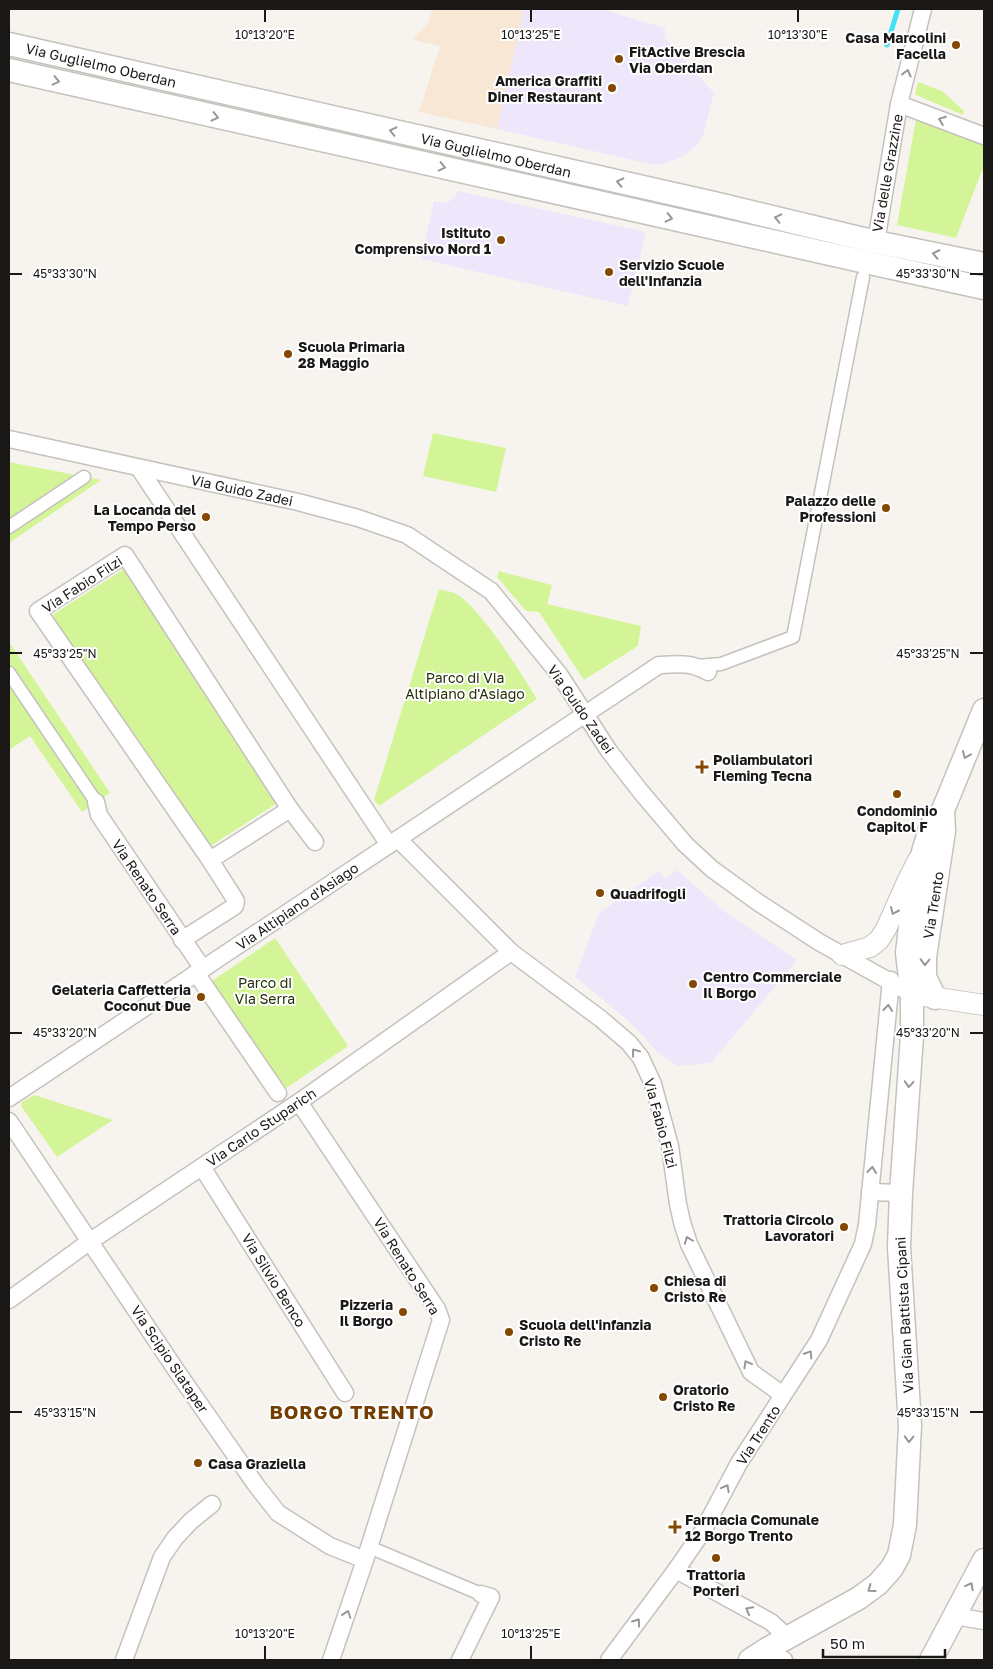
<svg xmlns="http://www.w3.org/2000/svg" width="993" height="1669" font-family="'Golos Text',sans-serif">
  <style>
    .commercial { fill: #eee6fb }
    .industrial { fill: #f9e7d6 }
    .green { fill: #d4f597 }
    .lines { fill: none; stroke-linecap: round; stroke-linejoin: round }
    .stream { stroke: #42e1f5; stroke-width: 5 }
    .pedestrian-casing { stroke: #c5c2bd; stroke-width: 15 }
    .minor-casing { stroke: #c5c2bd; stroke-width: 19 }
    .tertiary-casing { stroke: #c5c2bd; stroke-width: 22 }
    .secondary-casing { stroke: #c5c2bd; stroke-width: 25 }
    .pedestrian { stroke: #fff; stroke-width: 12 }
    .minor { stroke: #fff; stroke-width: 16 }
    .tertiary { stroke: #fff; stroke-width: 20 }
    .secondary { stroke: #fff; stroke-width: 22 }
    .oneway { stroke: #989797 }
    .ticks { fill: none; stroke: #1a1817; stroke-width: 2 }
    .poi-dot { fill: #844802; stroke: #fff; stroke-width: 2 }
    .labels { text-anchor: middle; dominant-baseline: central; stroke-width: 4; stroke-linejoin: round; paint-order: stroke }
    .poi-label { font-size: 14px; font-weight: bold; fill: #1a1817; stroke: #fff; text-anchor: start }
    .street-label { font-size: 14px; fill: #1a1817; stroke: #fff }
    .park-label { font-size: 14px; fill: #242f06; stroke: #fff }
    .district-label { font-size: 19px; font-weight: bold; letter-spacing: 1px; fill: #743e00; stroke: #fff }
    .ticks-label { font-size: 12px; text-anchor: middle; fill: #1a1817; stroke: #fff; stroke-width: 4; stroke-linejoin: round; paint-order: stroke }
  </style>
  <rect width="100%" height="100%" fill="#f7f4ef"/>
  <g class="commercial">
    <polygon points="524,9 601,9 665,28 664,37 714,93 703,136 695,147 682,157 663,164 650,164 497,129"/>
    <polygon points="458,191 646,232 628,306 421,259 434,201 446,203 450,201 456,195"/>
    <polygon points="677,870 725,912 797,960 711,1063 677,1066 658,1053 644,1037 624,1017 575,977 599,913 659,871 665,879"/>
  </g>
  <polygon class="industrial" points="432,9 524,9 497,129 419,112 440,46 412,40 428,24"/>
  <g class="green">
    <polygon points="918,82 942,91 964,111 963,115 916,95 915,94"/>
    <polygon points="916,119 984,144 984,168 981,173 956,238 897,225"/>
    <polygon points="433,433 506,448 496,492 423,476"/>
    <polygon points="9,462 101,480 9,543"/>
    <polygon points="124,569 279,802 206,849 51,616"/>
    <polygon points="499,571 552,585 547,604 641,626 638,646 584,680 539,612 526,611 497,577"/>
    <path d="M 439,589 C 444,591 450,591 454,593 C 479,604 522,675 537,699 L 379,806 L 374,800 Z"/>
    <polygon points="9,642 110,793 82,812 30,736 9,750"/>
    <polygon points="275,938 348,1046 282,1091 209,983"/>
    <polygon points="34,1095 113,1120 57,1157 21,1106 22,1102"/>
  </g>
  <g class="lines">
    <polyline class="stream" points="887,45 898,9"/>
    <g class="pedestrian-casing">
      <g id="pedestrian">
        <polyline points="9,527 84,477"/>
        <polyline points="697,666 721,664 793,637 863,277"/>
        <polyline points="9,673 96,802"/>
        <polyline points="369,1547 481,1594"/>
      </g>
    </g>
    <g class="minor-casing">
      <g id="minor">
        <polyline points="899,104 984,136"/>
        <polyline points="876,242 899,104 923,9"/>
        <polyline points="9,439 298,502 358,518 407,535 491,591 559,674 609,751 641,792 685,844 712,869 759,903 819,942 912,994"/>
        <polyline points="139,468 389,845"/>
        <polygon points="125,555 290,809 210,860 38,611"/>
        <polyline points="96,802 99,815 203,969"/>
        <polyline points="290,809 315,842"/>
        <polyline points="398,839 511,952 601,1019 629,1043 641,1058 653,1084 670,1146 678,1204 682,1222 689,1244 751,1372 783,1395"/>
        <polyline points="182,940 235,906 236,901 233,896 210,860"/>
        <polyline points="196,973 278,1093"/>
        <path d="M 9,1098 L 659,665 C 679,664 690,662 708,672"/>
        <polyline points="299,1102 437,1309 441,1320 365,1560 331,1660"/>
        <polyline points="9,1121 178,1373 256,1485 278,1513 330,1546 365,1560"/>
        <polyline points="202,1167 345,1393"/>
        <polyline points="870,1192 901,1193"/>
        <polyline points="9,1300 89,1242 299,1102 511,952"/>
        <polyline points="676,1570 771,1622 788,1638"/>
        <polyline points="954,1616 984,1621"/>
        <polyline points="767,1649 784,1660"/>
        <polyline points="124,1660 162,1557 175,1538 191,1521 212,1504"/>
        <polyline points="460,1660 491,1597 481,1594"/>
        <polyline points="609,1660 676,1570 703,1531 739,1463 819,1340 863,1244 867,1225 891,980"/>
      </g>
    </g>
    <g class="tertiary-casing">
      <g id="tertiary">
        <polyline points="842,955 870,947 879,940 886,929 907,882 918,860"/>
        <polyline points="919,995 984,1005"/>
      </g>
    </g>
    <g class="secondary-casing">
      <g id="secondary">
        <polyline points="9,44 718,204 876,242 984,264"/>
        <polyline points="9,70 879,265 984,288"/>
        <polyline points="935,998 925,977 925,957 944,831 943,811"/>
        <polyline points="750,1660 767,1649 859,1598 878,1584 892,1568 899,1555 905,1525 910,1426 899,1247 901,1193 912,1036 912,994 907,953 911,918 923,852 931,826 943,810 984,710"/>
        <polyline points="931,1660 984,1560"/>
      </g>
    </g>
    <use href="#pedestrian" class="pedestrian"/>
    <use href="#minor" class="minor"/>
    <use href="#tertiary" class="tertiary"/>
    <use href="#secondary" class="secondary"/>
  </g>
  <defs><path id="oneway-chevron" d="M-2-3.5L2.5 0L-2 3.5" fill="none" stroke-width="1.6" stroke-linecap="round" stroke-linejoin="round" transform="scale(1.25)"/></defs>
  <g class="oneway">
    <use href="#oneway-chevron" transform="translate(907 73) rotate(-76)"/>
    <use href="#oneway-chevron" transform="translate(56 81) rotate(13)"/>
    <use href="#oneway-chevron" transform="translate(215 117) rotate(13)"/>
    <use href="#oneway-chevron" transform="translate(942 120) rotate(-159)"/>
    <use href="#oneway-chevron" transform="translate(393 131) rotate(-167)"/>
    <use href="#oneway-chevron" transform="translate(442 167) rotate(13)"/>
    <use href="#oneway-chevron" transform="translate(620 182) rotate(-167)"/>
    <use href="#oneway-chevron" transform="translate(669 218) rotate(13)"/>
    <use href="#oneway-chevron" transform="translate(778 218) rotate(-167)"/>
    <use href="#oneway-chevron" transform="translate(936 254) rotate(-168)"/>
    <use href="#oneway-chevron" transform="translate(966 755) rotate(112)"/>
    <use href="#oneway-chevron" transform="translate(894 911) rotate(114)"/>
    <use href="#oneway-chevron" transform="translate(925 962) rotate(91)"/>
    <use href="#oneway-chevron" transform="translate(888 1008) rotate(-84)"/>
    <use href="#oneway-chevron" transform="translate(635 1052) rotate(-127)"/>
    <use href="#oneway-chevron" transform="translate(909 1084) rotate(94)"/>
    <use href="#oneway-chevron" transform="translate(872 1170) rotate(-84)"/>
    <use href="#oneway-chevron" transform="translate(688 1240) rotate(-111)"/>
    <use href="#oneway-chevron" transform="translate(809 1354) rotate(-58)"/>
    <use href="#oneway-chevron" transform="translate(747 1364) rotate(-119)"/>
    <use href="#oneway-chevron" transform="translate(909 1439) rotate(91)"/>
    <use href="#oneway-chevron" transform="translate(726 1488) rotate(-62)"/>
    <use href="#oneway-chevron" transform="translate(970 1586) rotate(-62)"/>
    <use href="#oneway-chevron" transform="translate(871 1589) rotate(144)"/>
    <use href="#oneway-chevron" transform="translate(749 1610) rotate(-152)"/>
    <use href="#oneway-chevron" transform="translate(347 1614) rotate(-71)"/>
    <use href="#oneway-chevron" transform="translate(637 1622) rotate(-54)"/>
  </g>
  <path class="ticks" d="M 265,10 L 265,22M 531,10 L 531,22M 798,10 L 798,22M 10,274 L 22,274M 970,274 L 983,274M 10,653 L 22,653M 970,653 L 983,653M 10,1033 L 22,1033M 970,1033 L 983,1033M 10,1412 L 22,1412M 970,1412 L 983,1412M 265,1646 L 265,1659M 531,1646 L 531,1659"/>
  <g class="poi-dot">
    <circle cx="956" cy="45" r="5"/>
    <circle cx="619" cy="59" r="5"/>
    <circle cx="612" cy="88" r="5"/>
    <circle cx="501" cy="240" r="5"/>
    <circle cx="609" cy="272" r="5"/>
    <circle cx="288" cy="354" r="5"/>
    <circle cx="886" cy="508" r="5"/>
    <circle cx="206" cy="517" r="5"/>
    <path d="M699.5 759.5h5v5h5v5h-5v5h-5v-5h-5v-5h5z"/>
    <circle cx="897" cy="794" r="5"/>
    <circle cx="600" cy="893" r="5"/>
    <circle cx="693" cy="984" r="5"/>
    <circle cx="201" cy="997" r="5"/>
    <circle cx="844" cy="1227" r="5"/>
    <circle cx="654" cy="1288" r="5"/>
    <circle cx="403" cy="1312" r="5"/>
    <circle cx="509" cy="1332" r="5"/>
    <circle cx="663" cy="1397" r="5"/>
    <circle cx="198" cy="1463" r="5"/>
    <path d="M672.5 1519.5h5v5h5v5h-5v5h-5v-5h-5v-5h5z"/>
    <circle cx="716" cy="1558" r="5"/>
  </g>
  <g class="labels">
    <g class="poi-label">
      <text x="946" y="37" text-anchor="end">Casa Marcolini<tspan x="946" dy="16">Facella</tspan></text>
      <text x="629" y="51">FitActive Brescia<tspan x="629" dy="16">Via Oberdan</tspan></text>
      <text x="602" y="80" text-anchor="end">America Graffiti<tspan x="602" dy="16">Diner Restaurant</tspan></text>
      <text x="491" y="232" text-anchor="end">Istituto<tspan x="491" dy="16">Comprensivo Nord 1</tspan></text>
      <text x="619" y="264">Servizio Scuole<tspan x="619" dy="16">dell'Infanzia</tspan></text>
      <text x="298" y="346">Scuola Primaria<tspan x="298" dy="16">28 Maggio</tspan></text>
      <text x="876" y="500" text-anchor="end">Palazzo delle<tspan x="876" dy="16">Professioni</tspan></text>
      <text x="196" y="509" text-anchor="end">La Locanda del<tspan x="196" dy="16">Tempo Perso</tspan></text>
      <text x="713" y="759">Poliambulatori<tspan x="713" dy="16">Fleming Tecna</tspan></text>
      <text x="897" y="810" text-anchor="middle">Condominio<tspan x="897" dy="16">Capitol F</tspan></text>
      <text x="610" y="893">Quadrifogli</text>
      <text x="703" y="976">Centro Commerciale<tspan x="703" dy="16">Il Borgo</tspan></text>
      <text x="191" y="989" text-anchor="end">Gelateria Caffetteria<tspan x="191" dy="16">Coconut Due</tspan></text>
      <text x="834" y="1219" text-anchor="end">Trattoria Circolo<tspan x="834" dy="16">Lavoratori</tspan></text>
      <text x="664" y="1280">Chiesa di<tspan x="664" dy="16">Cristo Re</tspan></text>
      <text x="393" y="1304" text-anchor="end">Pizzeria<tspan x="393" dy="16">Il Borgo</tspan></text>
      <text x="519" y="1324">Scuola dell'infanzia<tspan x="519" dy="16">Cristo Re</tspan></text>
      <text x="673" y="1389">Oratorio<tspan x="673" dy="16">Cristo Re</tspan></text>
      <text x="208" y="1463">Casa Graziella</text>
      <text x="685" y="1519">Farmacia Comunale<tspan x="685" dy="16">12 Borgo Trento</tspan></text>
      <text x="716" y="1574" text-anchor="middle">Trattoria<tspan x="716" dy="16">Porteri</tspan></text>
    </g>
    <g class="street-label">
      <text transform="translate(101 65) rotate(13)">Via Guglielmo Oberdan</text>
      <text transform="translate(496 155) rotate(13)">Via Guglielmo Oberdan</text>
      <text transform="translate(887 173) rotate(-80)">Via delle Grazzine</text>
      <text transform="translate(242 490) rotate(12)">Via Guido Zadei</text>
      <text transform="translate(82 584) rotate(-33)">Via Fabio Filzi</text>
      <text transform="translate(581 709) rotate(55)">Via Guido Zadei</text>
      <text transform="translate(147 887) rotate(56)">Via Renato Serra</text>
      <text transform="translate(933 905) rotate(-81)">Via Trento</text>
      <text transform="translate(297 906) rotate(-34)">Via Altipiano d'Asiago</text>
      <text transform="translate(661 1123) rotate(75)">Via Fabio Filzi</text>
      <text transform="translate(261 1127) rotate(-34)">Via Carlo Stuparich</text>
      <text transform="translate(407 1266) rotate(58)">Via Renato Serra</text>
      <text transform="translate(274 1280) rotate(58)">Via Silvio Benco</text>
      <text transform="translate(904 1315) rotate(-93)">Via Gian Battista Cipani</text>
      <text transform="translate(170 1359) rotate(56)">Via Scipio Slataper</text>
      <text transform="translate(758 1435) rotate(-57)">Via Trento</text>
    </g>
    <g class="park-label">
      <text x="465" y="677">Parco di Via<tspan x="465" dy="16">Altipiano d'Asiago</tspan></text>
      <text x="265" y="982">Parco di<tspan x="265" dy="16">Via Serra</tspan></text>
    </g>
    <g class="district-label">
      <text x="352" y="1411">BORGO TRENTO</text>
    </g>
  </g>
  <g class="ticks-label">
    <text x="265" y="39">10°13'20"E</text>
    <text x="531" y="39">10°13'25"E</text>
    <text x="798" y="39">10°13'30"E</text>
    <text x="65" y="278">45°33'30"N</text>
    <text x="928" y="278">45°33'30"N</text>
    <text x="65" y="658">45°33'25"N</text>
    <text x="928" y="658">45°33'25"N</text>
    <text x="65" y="1037">45°33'20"N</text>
    <text x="928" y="1037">45°33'20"N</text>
    <text x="65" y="1417">45°33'15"N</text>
    <text x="928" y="1417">45°33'15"N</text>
    <text x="265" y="1638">10°13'20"E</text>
    <text x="531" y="1638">10°13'25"E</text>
  </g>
  <rect width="993" height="1669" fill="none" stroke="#1a1817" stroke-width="20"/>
  <path d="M823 1649v8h122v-8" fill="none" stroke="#1a1817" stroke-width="2.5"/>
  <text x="830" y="1649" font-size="15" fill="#1a1817" stroke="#ffffff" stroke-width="4" paint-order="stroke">50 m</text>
</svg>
